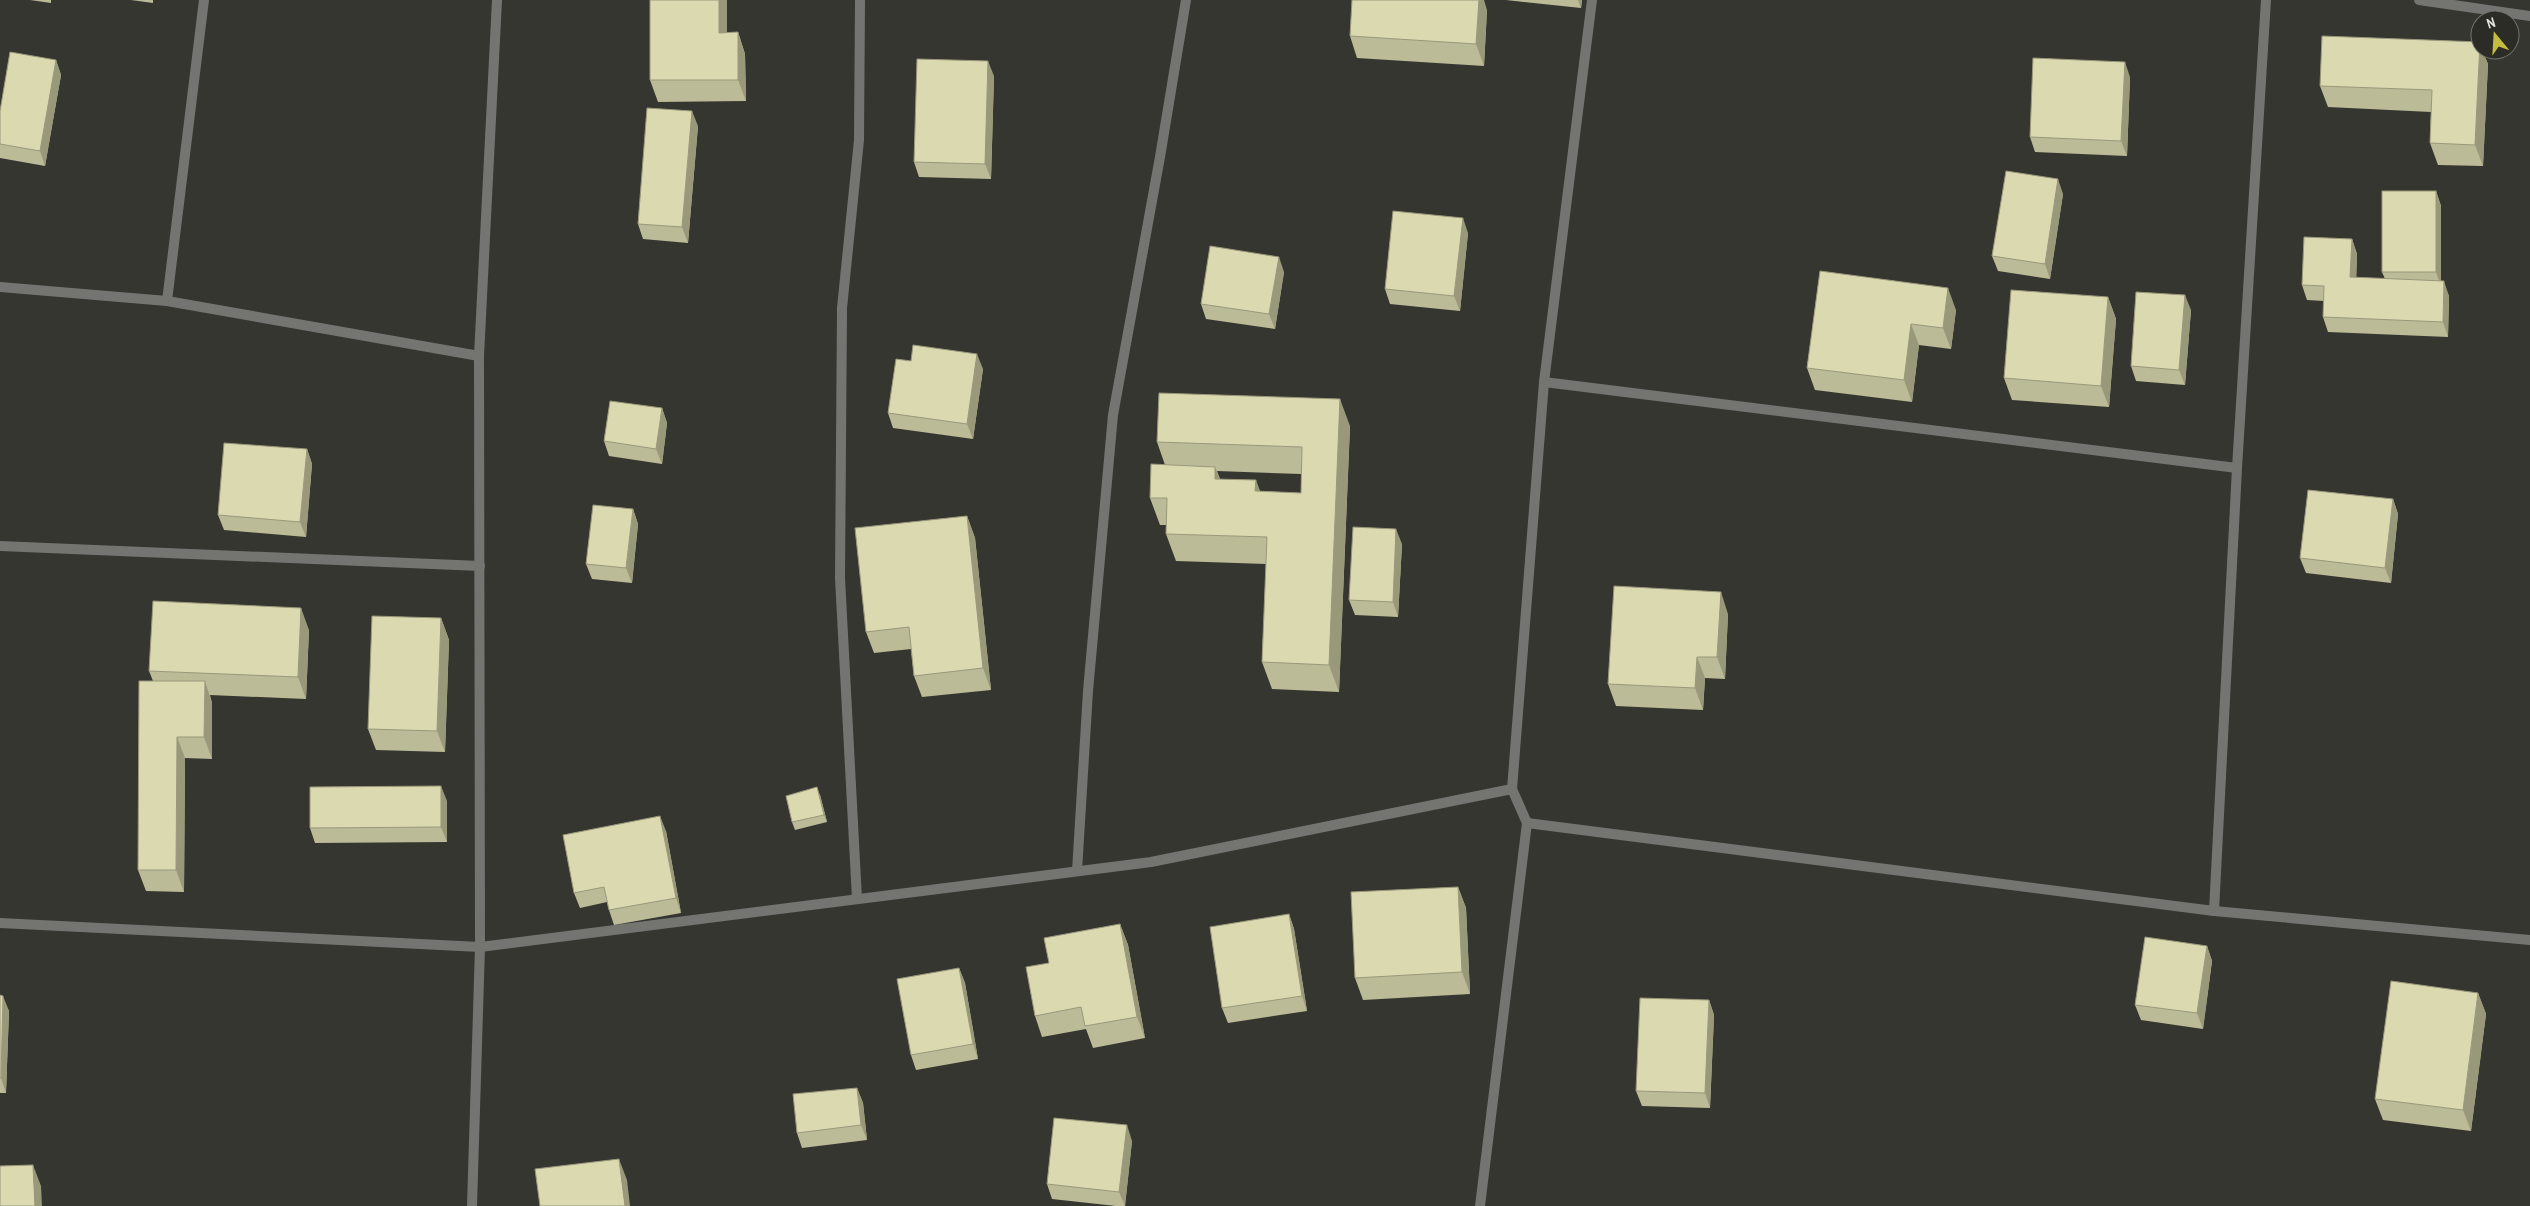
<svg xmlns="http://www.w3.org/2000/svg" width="2530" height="1206" font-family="'Archivo Narrow',sans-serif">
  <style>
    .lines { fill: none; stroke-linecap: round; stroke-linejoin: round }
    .street { stroke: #747471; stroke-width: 10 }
    .wall { fill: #bbbb97; fill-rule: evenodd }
    .shaded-wall { fill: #99987b }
    .building { fill: #dad9b0; stroke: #99987b }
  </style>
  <rect width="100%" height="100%" fill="#363630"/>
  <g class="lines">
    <g class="street">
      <polyline points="2419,0 2530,16"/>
      <polyline points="0,287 167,301 479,356"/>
      <polyline points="167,301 204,0"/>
      <polyline points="1544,382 2237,468"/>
      <polyline points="0,546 480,566"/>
      <polyline points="1527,823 2214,911 2530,940"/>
      <polyline points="1077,871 1088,691 1113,415 1160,157 1186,0"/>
      <polyline points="857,899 840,578 842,308 859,140 860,0"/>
      <polyline points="2214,911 2237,468 2266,0"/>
      <polyline points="0,923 480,947 1151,862 1512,789 1544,382 1592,0"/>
      <polyline points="472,1206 480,947 479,356 497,0"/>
      <polyline points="1480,1206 1527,823 1512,789"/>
    </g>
  </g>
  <g class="wall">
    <polygon points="30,0 51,0 51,3"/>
    <polygon points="131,0 153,0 153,3"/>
    <polygon points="1506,0 1582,0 1581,8"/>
    <polygon points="1487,10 1484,66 1357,58 1350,36"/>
    <polygon points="738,32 745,54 746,101 658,102 650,80 727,33"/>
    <polygon points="2480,50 2482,50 2488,64 2483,166 2438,165 2430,143 2431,112 2328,107 2320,86"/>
    <polygon points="56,60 61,75 45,166 0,158 0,111"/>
    <polygon points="994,76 991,179 919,177 914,162"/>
    <polygon points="2130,77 2127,156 2035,152 2030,137"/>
    <polygon points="698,126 688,243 643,239 638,224"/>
    <polygon points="2436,191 2441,206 2441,281 2449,296 2448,337 2328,332 2323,317 2324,301 2307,300 2302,285 2352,239 2357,254 2356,278 2385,279 2382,272"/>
    <polygon points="2063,194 2050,279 1998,271 1992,256"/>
    <polygon points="1468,233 1460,311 1390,304 1385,289"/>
    <polygon points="1820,271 1956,310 1951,349 1919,345 1912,402 1815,390 1807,368"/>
    <polygon points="1284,272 1275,329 1206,319 1201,304"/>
    <polygon points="2108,297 2116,319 2109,407 2012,400 2004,378"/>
    <polygon points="2191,310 2185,385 2136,381 2131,366"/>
    <polygon points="983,369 973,439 893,428 888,413"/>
    <polygon points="662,408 667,423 662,464 609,456 604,441"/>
    <path d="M 1350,426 L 1339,692 L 1272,689 L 1262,662 L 1266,564 L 1176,561 L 1166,534 L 1166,525 L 1160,525 L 1150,498 L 1165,465 L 1157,442 ZM 1217,471 L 1301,474 L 1301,493 L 1260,491 L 1220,479 Z"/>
    <polygon points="307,449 312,464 306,537 224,530 218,515"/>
    <polygon points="2393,499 2398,514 2391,583 2306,573 2300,558"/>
    <polygon points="633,509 638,524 632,583 592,579 586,564"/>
    <polygon points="967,516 975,538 991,690 922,697 914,676 911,649 874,653 866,632"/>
    <polygon points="1402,544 1398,617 1355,615 1349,600"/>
    <polygon points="1728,614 1725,679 1705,678 1703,710 1616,706 1608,684"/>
    <polygon points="441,618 449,640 445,752 376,750 368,729"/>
    <polygon points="309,630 306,699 210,695 212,703 212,759 185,758 184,892 146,891 138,870 153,681 149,671"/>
    <polygon points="820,795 827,822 795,830 792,822"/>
    <polygon points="447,801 447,842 315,843 310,828"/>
    <polygon points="666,831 681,913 614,925 609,910 607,902 580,908 574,893"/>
    <polygon points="1458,887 1466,908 1470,994 1363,1000 1355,978"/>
    <polygon points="1289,914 1294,929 1307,1011 1228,1023 1222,1008"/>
    <polygon points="1120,924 1128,945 1145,1038 1093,1048 1086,1029 1042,1037 1035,1016 1049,963"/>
    <polygon points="2207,946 2212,961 2203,1029 2141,1020 2135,1005"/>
    <polygon points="959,968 965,983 978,1059 916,1070 911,1055"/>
    <polygon points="2478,993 2486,1014 2471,1131 2383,1120 2375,1099"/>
    <polygon points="0,995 9,1011 6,1093 0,1093"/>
    <polygon points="1709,1000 1714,1015 1710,1108 1642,1106 1636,1091"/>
    <polygon points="857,1088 863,1103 867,1140 802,1148 797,1133"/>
    <polygon points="1132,1141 1125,1206 1116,1206 1052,1199 1047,1184"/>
  </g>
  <g class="shaded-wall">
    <polygon points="719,0 727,0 727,54 719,33"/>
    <polygon points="1479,0 1484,0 1487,10 1484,66 1476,44"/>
    <polygon points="1578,0 1582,0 1581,8"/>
    <polygon points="738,32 745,54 746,101 738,80"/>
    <polygon points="2480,43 2480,50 2482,50 2488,64 2483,166 2475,145"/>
    <polygon points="56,60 61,75 45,166 40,151"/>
    <polygon points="988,61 994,76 991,179 985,164"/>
    <polygon points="2125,62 2130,77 2127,156 2121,141"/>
    <polygon points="692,111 698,126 688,243 682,227"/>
    <polygon points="2058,179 2063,194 2050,279 2045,264"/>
    <polygon points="2436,191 2441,206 2441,287 2436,272"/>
    <polygon points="1463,218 1468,233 1460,311 1454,296"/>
    <polygon points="2352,239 2357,254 2356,293 2350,277"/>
    <polygon points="1279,257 1284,272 1275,329 1269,314"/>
    <polygon points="2444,281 2449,296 2448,337 2443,322"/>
    <polygon points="1948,288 1956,310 1951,349 1943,328"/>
    <polygon points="2185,295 2191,310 2185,385 2179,370"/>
    <polygon points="2108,297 2116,319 2109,407 2101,386"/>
    <polygon points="1911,324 1919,345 1912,402 1904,380"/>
    <polygon points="977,354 983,369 973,439 967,424"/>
    <polygon points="1340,399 1350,426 1339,692 1329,665"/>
    <polygon points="662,408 667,423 662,464 656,449"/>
    <polygon points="307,449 312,464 306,537 300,522"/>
    <polygon points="1215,467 1225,494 1215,479"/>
    <polygon points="1256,480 1266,507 1255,491"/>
    <polygon points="2393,499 2398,514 2391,583 2385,568"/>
    <polygon points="633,509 638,524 632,583 626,568"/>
    <polygon points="967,516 975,538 991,690 983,668"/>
    <polygon points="1396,529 1402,544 1398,617 1393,602"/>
    <polygon points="1721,592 1728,614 1725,679 1717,657"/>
    <polygon points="301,608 309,630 306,699 298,677"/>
    <polygon points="441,618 449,640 445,752 437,731"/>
    <polygon points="1697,657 1705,678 1703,710 1695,688"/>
    <polygon points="205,681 212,703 212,759 204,737"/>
    <polygon points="177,737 185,758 184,892 176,870"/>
    <polygon points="441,786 447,801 447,842 441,827"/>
    <polygon points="817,787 820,795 827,822 824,815"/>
    <polygon points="660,816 666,831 681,913 676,898"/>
    <polygon points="1458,887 1466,908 1470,994 1462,972"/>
    <polygon points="1289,914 1294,929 1307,1011 1302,996"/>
    <polygon points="1120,924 1128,945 1145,1038 1137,1017"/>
    <polygon points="2207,946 2212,961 2203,1029 2197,1013"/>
    <polygon points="959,968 965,983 978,1059 973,1044"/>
    <polygon points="2478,993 2486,1014 2471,1131 2463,1110"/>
    <polygon points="3,996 9,1011 6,1093 1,1078"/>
    <polygon points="1709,1000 1714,1015 1710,1108 1705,1093"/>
    <polygon points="857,1088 863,1103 867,1140 861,1125"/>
    <polygon points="1127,1125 1132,1141 1125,1206 1119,1192"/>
    <polygon points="619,1159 627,1180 630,1206 625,1206"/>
    <polygon points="33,1165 41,1186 42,1206 35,1206"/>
  </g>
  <g class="building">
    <polygon points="650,0 719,0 719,33 738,32 738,80 650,80"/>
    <polygon points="1352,0 1479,0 1476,44 1350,36"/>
    <polygon points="2322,36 2480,42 2475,145 2430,143 2432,90 2320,86"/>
    <polygon points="10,52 56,60 40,151 0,144 0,111"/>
    <polygon points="2033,58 2125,62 2121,141 2030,137"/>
    <polygon points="917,59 988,61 985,164 914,162"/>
    <polygon points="647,108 692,111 682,227 638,224"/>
    <polygon points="2006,171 2058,179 2045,264 1992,256"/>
    <rect x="2382" y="191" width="54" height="81"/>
    <polygon points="1393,211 1463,218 1454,296 1385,289"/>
    <polygon points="2304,237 2352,239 2350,277 2444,281 2443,322 2323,317 2324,286 2302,285"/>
    <polygon points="1210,246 1279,257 1269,314 1201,304"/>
    <polygon points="1820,271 1948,288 1943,328 1911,324 1904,380 1807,368"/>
    <polygon points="2011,290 2108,297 2101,386 2004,378"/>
    <polygon points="2136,292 2185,295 2179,370 2131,366"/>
    <polygon points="913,345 977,354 967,424 888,413 896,359 911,361"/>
    <polygon points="1159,393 1340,399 1329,665 1262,662 1267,537 1166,534 1167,498 1150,498 1151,464 1215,467 1215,479 1256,480 1255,491 1301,493 1302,447 1157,442"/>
    <polygon points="610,401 662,408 656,449 604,441"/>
    <polygon points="224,443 307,449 300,522 218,515"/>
    <polygon points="2308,490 2393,499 2385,568 2300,558"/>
    <polygon points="593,505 633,509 626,568 586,564"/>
    <polygon points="967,516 983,668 914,676 909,627 866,632 855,528"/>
    <polygon points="1353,527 1396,529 1393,602 1349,600"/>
    <polygon points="1614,586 1721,592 1717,657 1697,657 1695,688 1608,684"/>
    <polygon points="153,601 301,608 298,677 149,671"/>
    <polygon points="372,616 441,618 437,731 368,729"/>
    <polygon points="139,681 205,681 204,737 177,737 176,870 138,870"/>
    <polygon points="441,786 441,827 310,828 310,787"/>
    <polygon points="817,787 824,815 792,822 786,796"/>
    <polygon points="660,816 676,898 609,910 604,887 574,893 563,835"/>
    <polygon points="1458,887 1462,972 1355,978 1351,892"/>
    <polygon points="1289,914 1302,996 1222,1008 1210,927"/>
    <polygon points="1120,924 1137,1017 1085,1026 1081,1007 1035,1016 1026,967 1049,963 1044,938"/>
    <polygon points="2145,937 2207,946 2197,1013 2135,1005"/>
    <polygon points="959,968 973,1044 911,1055 897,979"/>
    <polygon points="2391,981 2478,993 2463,1110 2375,1099"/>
    <polygon points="0,995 3,996 1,1078 0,1078"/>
    <polygon points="1640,998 1709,1000 1705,1093 1636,1091"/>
    <polygon points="857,1088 861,1125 797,1133 793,1094"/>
    <polygon points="1054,1118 1127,1125 1119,1192 1047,1184"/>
    <polygon points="619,1159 625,1206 540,1206 535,1169"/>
    <polygon points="33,1165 35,1206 0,1206 0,1166"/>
  </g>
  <g transform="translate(2495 35) rotate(342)"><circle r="24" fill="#2c2c26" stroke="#757570"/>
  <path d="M0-4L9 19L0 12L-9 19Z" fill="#c4bc3e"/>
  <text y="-8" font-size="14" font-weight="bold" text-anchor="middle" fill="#e3e3df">N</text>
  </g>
</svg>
